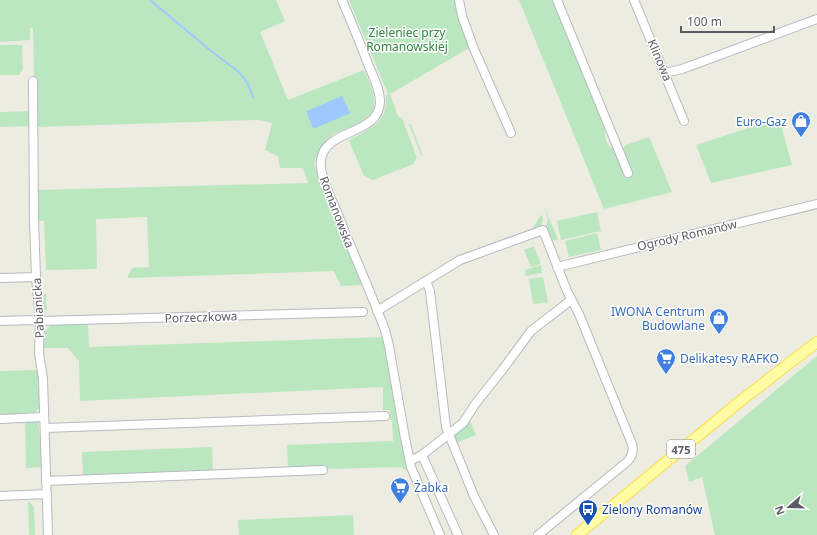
<svg xmlns="http://www.w3.org/2000/svg" width="817" height="535" font-family="'Noto Sans',sans-serif">
  <style>
    .green { fill: #bae7c0 }
    .water { fill: #9ec8ff }
    .lines { fill: none; stroke-linecap: round; stroke-linejoin: round }
    .stream { stroke: #9ec8ff; stroke-width: 2 }
    .minor-casing { stroke: #b8bac0; stroke-width: 10 }
    .major-casing { stroke: #fadf4c; stroke-width: 12 }
    .minor { stroke: #fff; stroke-width: 8 }
    .major { stroke: #fffca3; stroke-width: 10 }
    .labels { text-anchor: middle; dominant-baseline: central; stroke-width: 3; stroke-linejoin: round; paint-order: stroke }
    .shield { fill: #fff; stroke: #8b8d91; stroke-width: 1 }
    .shield-label { font-size: 11px; font-weight: bold; fill: #595c62 }
    .park-label { font-size: 12px; fill: #2e843e; stroke: #fff }
    .street-label { font-size: 12px; fill: #595c62; stroke: #fff }
    .shop-label { font-size: 12px; fill: #366cbe; stroke: #fff; text-anchor: end }
    .transit-label { font-size: 12px; fill: #164399; stroke: #fff; text-anchor: start }
  </style>
  <rect width="100%" height="100%" fill="#edece0"/>
  <g class="green">
    <path d="M 0,0 L 276,0 L 285,21 L 260,32 L 288,100 L 364,70 C 368,80 376,94 374,105 C 371,126 338,127 326,140 C 319,147 317,155 314,164 L 362,285 L 341,286 L 334,271 L 127,278 L 132,268 L 149,267 L 147,217 L 96,219 L 97,269 L 46,270 L 44,221 L 36,221 L 36,190 L 308,183 L 303,168 L 280,168 L 278,156 L 265,150 L 272,123 L 259,120 L 35,127 L 33,28 L 30,28 L 30,40 L 0,42 Z"/>
    <path d="M 349,0 L 457,0 L 458,13 L 469,48 L 390,94 L 398,116 L 402,118 L 417,158 L 413,164 L 373,180 L 364,176 L 349,140 C 370,129 388,123 386,96 L 388,94 Z"/>
    <path d="M 519,0 L 554,0 L 605,127 C 604,137 606,145 614,150 L 622,149 L 626,145 L 649,137 L 672,192 L 604,209 Z"/>
    <polygon points="0,45 22,45 23,70 19,75 0,75"/>
    <polygon points="32,111 32,126 0,127 0,112"/>
    <polygon points="779,118 792,165 711,183 696,145"/>
    <polygon points="409,124 411,124 422,154 421,156"/>
    <polygon points="543,203 558,240 551,241 546,228 548,218"/>
    <polygon points="597,212 601,231 561,240 557,221"/>
    <path d="M 542,215 C 545,222 540,229 534,231 L 533,228 L 540,216 Z"/>
    <polygon points="597,233 601,250 569,257 565,241"/>
    <polygon points="534,246 541,264 531,267 524,250"/>
    <polygon points="541,265 542,273 526,276 525,270"/>
    <polygon points="543,277 548,302 533,304 529,279"/>
    <polygon points="39,294 46,294 47,311 40,305"/>
    <polygon points="88,324 89,347 383,337 401,440 407,468 404,470 402,467 327,469 326,465 315,465 313,467 288,468 287,445 393,441 392,421 393,420 390,420 390,410 383,410 383,387 80,401 79,361 68,348 42,348 41,335 51,325"/>
    <polygon points="817,356 817,535 715,535 702,477 689,482 685,466"/>
    <polygon points="39,370 41,404 36,412 25,415 0,415 0,371"/>
    <polygon points="36,421 38,423 41,444 42,467 26,468 25,422"/>
    <polygon points="469,422 471,423 476,435 456,443 454,437 455,435"/>
    <polygon points="212,447 213,471 83,475 82,452"/>
    <polygon points="28,501 34,507 35,535 29,535"/>
    <polygon points="353,515 354,535 239,535 238,520"/>
  </g>
  <polygon class="water" points="342,96 350,113 349,114 315,128 313,128 307,114 307,111"/>
  <g class="lines">
    <polyline class="stream" points="150,0 211,51 239,72 247,82 253,97"/>
    <g class="minor-casing">
      <g id="minor">
        <path d="M 342,0 C 351,21 360,43 368,64 C 373,76 380,89 380,102 C 379,136 325,128 321,160 C 319,175 331,198 337,212 C 352,251 370,290 385,330 L 389,346 L 405,438 L 411,467 L 440,535"/>
        <polyline points="459,0 462,16 474,49 511,133"/>
        <polyline points="557,0 628,173"/>
        <polyline points="634,0 684,121"/>
        <polyline points="665,73 682,69 817,19"/>
        <polyline points="33,81 34,220 36,277 40,321 39,353 43,379 48,535"/>
        <polyline points="557,267 817,204"/>
        <polyline points="0,278 36,277"/>
        <polyline points="426,281 430,291 446,427 474,496 494,535"/>
        <path d="M 377,311 L 460,260 L 543,230 L 567,291 L 579,314 L 632,444 C 634,451 632,456 628,461 L 538,535"/>
        <polyline points="0,321 32,320 40,321 363,312"/>
        <polyline points="0,419 44,417"/>
        <polyline points="45,428 385,416"/>
        <polyline points="422,455 458,535"/>
        <polyline points="410,461 422,455 463,423 476,403 503,369 531,331 571,300"/>
        <polyline points="46,481 323,470"/>
        <polyline points="0,496 47,494"/>
      </g>
    </g>
    <g class="major-casing">
      <polyline id="major" points="577,535 743,399 817,342"/>
    </g>
    <use href="#minor" class="minor"/>
    <use href="#major" class="major"/>
  </g>
  <defs>
    <g id="shop-pin" transform="scale(1)"><path d="M0 17L-7.5 6A9.5 9.5 0 1 1 7.5 6Z" fill="#3f7fe0" stroke="#fff"/><path d="M-5-2.5h2.3a2.7 3.5 0 0 1 5.4 0H5L5.5 6h-11ZM-1.5-2.5h3a1.5 2.3 0 0 0-3 0Z" fill="#fff"/></g>
    <g id="supermarket-pin" transform="scale(1)"><path d="M0 17L-7.5 6A9.5 9.5 0 1 1 7.5 6Z" fill="#3f7fe0" stroke="#fff"/><path d="M-6-5.5h2.5l.6 2H6L4.5 2H-2.5L-4.4-4H-6ZM-1.5 3.2a1.3 1.3 0 1 0 .1 0ZM3 3.2a1.3 1.3 0 1 0 .1 0Z" fill="#fff"/></g>
    <g id="bus-pin" transform="scale(1)"><path d="M0 17L-7.5 6A9.5 9.5 0 1 1 7.5 6Z" fill="#1a4fb4" stroke="#fff"/><path d="M-5-6H5V4H4V6H2V4H-2V6H-4V4H-5ZM-3.5-4V0h7V-4ZM-3.5 1.2v1.5H-2V1.2ZM2 1.2v1.5H3.5V1.2Z" fill="#fff"/></g>
  </defs>
  <g fill-rule="evenodd">
    <use href="#shop-pin" x="801" y="121"/>
    <use href="#shop-pin" x="719" y="318"/>
    <use href="#supermarket-pin" x="666" y="358"/>
    <use href="#supermarket-pin" x="400" y="487"/>
    <use href="#bus-pin" x="588" y="509"/>
  </g>
  <g class="labels">
    <rect class="shield" x="667" y="440" width="28" height="18" rx="3"/>
    <g class="shield-label">
      <text x="681" y="449">475</text>
    </g>
    <g class="park-label">
      <text x="407" y="32">Zieleniec przy<tspan x="407" dy="14">Romanowskiej</tspan></text>
    </g>
    <g class="street-label">
      <text transform="translate(660 60) rotate(67)">Klinowa</text>
      <text transform="translate(337 212) rotate(69)">Romanowska</text>
      <text transform="translate(687 235) rotate(-13)">Ogrody Romanów</text>
      <text transform="translate(38 308) rotate(-93)">Pabianicka</text>
      <text transform="translate(201 317) rotate(-2)">Porzeczkowa</text>
    </g>
    <g class="shop-label">
      <text x="787" y="121">Euro-Gaz</text>
      <text x="705" y="311">IWONA Centrum<tspan x="705" dy="14">Budowlane</tspan></text>
      <text x="680" y="358" text-anchor="start">Delikatesy RAFKO</text>
      <text x="414" y="487" text-anchor="start">Żabka</text>
    </g>
    <g class="transit-label">
      <text x="602" y="509">Zielony Romanów</text>
    </g>
  </g>
  <g transform="translate(789 507) rotate(250)" stroke="#ffffff" stroke-width="3" paint-order="stroke">
  <path d="M0-3L7 15L0 10L-7 15Z" fill="#595c62"/>
  <text y="-6" font-size="11" font-weight="bold" text-anchor="middle" fill="#595c62">N</text>
  </g>
  <path d="M681 26v6h93v-6" fill="none" stroke="#595c62" stroke-width="2"/>
  <text x="687" y="26" font-size="12" fill="#595c62" stroke="#ffffff" stroke-width="3" paint-order="stroke">100 m</text>
</svg>
